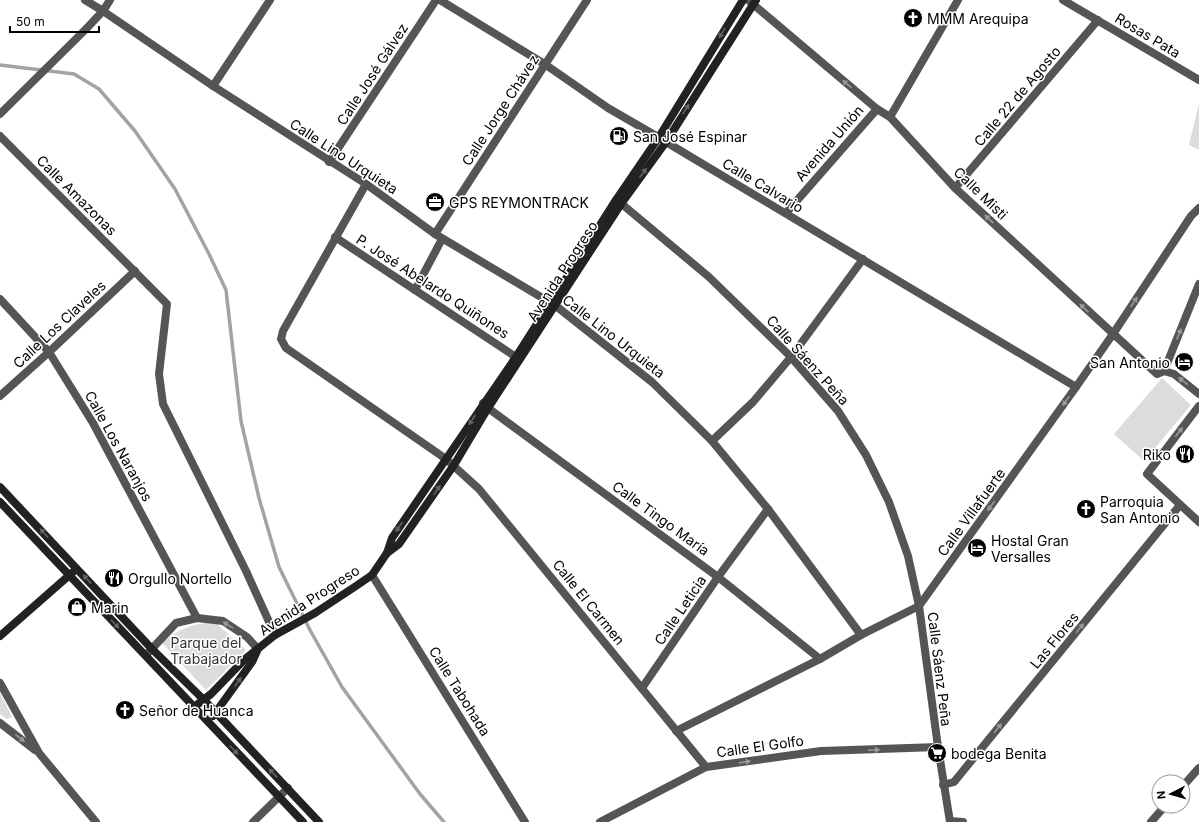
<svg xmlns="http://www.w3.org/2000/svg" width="1199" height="822" font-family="Inter,sans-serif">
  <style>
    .green { fill: #dcdcdc }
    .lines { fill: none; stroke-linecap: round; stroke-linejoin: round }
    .stream { stroke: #a3a3a3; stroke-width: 3.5 }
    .minor { stroke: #555; stroke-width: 8 }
    .tertiary { stroke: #555; stroke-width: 8 }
    .secondary { stroke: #222; stroke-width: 8 }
    .oneway { fill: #646464 }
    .oneway2 { fill: #999 }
    .labels { text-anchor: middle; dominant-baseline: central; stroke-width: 3; stroke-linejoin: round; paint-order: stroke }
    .poi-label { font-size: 14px; fill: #000; stroke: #fff; text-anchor: start }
    .street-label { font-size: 14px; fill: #000; stroke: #fff }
    .park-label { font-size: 14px; fill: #333; stroke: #fff }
  </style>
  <rect width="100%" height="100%" fill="#fff"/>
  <g class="green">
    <polygon points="1199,103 1199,150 1189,145"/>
    <polygon points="1162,378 1191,405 1144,461 1114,434"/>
    <path d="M 215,622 L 246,650 L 206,690 L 162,643 C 180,628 191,624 215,622 Z"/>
    <polygon points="0,693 12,717 7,719 0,714"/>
  </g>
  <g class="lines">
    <polyline class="stream" points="0,65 74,74 99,89 135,131 175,189 209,254 226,290 241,421 259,498 279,567 310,630 342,687 420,794 444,822"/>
    <g class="minor">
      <polyline points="85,0 103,11 213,86 366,184 435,234 556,306 652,382 712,441 768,509 861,635"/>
      <polyline points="748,0 877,109 890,117 955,188 1157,374 1164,371 1174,374 1199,394"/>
      <polyline points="1063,0 1199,80"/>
      <polyline points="213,86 270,0"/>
      <polyline points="0,114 85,30 103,11 110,0"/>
      <polyline points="890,117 958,0"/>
      <polyline points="0,136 167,304 159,374 163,404 246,571 275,635"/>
      <polyline points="666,142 1076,387"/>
      <polyline points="329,162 436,0"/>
      <polyline points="366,184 283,331 281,339 286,348 446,459 479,489 706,767"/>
      <polyline points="955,188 1098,20"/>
      <polyline points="617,200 709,277 791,357 838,411 866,455 889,502 908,556 919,606 938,747 950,822"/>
      <polyline points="786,213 877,109"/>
      <polyline points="435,234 587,0"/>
      <polyline points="335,237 516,357"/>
      <polyline points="415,290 442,239"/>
      <polyline points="0,299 49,352 93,423 197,618"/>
      <polyline points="1164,371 1199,284"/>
      <polyline points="0,396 49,352 135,271"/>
      <polyline points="483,403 488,408 718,577 820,659"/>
      <polyline points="1199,406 1147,474 1199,522"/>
      <polyline points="712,441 753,402 791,357 863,259"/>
      <polyline points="372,575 525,822"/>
      <polyline points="147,654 176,623 197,618 223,621 247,637 258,649"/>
      <polyline points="0,683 39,753 96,822"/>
      <polyline points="642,688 718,577 768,509"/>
      <polyline points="0,723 35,750"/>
      <polyline points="676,731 820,659 861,635 919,606 1076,387 1113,334 1191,216 1199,208"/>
      <polyline points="943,785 954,782 1180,505"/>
      <polyline points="1183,786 1199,768"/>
      <polyline points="950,821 963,822"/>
      <polyline points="253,822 288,788"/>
      <polyline points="600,822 706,767 821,751 938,747"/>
      <polyline points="1151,822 1165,806"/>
    </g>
    <polyline class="tertiary" points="440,0 546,65 608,108 665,141"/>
    <g class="secondary">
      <polyline points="0,487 152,649 204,700 319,822"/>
      <polyline points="0,502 303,822"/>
      <polyline points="387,553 399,544 454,465 488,408 621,204 666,142 756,0"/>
      <polyline points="0,636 73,572"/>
      <polyline points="194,707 211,694 245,659 275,635 315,613 356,586 372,575 387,553 392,538 516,357 616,200 659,137 743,0"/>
      <polyline points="213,716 252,662 257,651"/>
    </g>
  </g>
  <defs><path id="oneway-solid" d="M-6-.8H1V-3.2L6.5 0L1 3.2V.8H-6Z"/></defs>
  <g class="oneway">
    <use href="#oneway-solid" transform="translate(722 33) rotate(121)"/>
    <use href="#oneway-solid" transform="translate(686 109) rotate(-58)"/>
    <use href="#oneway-solid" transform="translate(643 173) rotate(-54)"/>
    <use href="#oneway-solid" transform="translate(472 420) rotate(123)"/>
    <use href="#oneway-solid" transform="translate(437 490) rotate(-55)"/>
    <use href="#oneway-solid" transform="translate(399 527) rotate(125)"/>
    <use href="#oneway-solid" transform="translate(44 533) rotate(-133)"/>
    <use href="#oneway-solid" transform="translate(87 579) rotate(-133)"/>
    <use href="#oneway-solid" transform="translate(115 624) rotate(46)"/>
    <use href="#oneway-solid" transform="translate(238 682) rotate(-55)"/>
    <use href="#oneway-solid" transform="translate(234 750) rotate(46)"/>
    <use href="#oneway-solid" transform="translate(273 773) rotate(-133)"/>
  </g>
  <g class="oneway2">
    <use href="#oneway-solid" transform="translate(847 84) rotate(-140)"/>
    <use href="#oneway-solid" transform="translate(989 219) rotate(-137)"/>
    <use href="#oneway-solid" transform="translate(1134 302) rotate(-57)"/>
    <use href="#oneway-solid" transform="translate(1084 308) rotate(-137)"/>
    <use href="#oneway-solid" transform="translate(1179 334) rotate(-68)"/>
    <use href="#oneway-solid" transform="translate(1183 381) rotate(-142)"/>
    <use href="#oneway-solid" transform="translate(1066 401) rotate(126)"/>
    <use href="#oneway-solid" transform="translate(1179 432) rotate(-52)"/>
    <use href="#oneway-solid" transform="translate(991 506) rotate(126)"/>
    <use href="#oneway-solid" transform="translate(228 625) rotate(-148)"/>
    <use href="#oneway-solid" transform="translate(1080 628) rotate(-51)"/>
    <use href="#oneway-solid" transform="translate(998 728) rotate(-51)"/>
    <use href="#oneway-solid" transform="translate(20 738) rotate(38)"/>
    <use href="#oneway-solid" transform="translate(874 750) rotate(-2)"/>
    <use href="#oneway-solid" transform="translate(745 762) rotate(-8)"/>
  </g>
  <defs>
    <g id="church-disc" transform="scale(1)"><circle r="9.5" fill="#000" stroke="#fff"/><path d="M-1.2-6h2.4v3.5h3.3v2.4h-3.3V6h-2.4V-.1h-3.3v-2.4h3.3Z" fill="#fff"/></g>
    <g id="fuel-disc" transform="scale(1)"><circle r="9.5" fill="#000" stroke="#fff"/><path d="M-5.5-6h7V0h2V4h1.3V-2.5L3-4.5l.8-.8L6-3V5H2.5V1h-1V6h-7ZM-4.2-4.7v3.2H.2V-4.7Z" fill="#fff"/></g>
    <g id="office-disc" transform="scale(1)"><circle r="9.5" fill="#000" stroke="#fff"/><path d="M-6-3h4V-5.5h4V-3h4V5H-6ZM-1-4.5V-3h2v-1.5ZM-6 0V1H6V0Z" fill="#fff"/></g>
    <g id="hotel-disc" transform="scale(1)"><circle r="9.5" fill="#000" stroke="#fff"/><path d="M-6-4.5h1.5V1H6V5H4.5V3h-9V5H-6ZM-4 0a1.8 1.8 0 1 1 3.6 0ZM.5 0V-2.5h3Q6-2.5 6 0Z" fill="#fff"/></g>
    <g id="restaurant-disc" transform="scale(1)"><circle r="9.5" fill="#000" stroke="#fff"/><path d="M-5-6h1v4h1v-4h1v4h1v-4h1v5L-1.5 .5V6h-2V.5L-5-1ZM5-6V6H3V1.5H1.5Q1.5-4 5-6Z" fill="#fff"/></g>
    <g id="shop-disc" transform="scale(1)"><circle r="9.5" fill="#000" stroke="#fff"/><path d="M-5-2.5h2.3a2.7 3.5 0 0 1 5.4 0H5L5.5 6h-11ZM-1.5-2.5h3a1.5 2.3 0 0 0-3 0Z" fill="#fff"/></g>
    <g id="supermarket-disc" transform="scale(1)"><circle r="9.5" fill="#000" stroke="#fff"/><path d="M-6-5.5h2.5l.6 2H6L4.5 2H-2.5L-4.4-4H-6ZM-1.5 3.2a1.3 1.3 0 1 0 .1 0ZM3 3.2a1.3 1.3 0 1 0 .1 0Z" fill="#fff"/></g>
  </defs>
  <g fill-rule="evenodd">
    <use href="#church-disc" x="913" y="18"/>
    <use href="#fuel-disc" x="619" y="136"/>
    <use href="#office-disc" x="435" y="202"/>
    <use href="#hotel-disc" x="1184" y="362"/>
    <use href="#restaurant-disc" x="1185" y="454"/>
    <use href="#church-disc" x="1086" y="509"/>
    <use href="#hotel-disc" x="977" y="548"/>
    <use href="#restaurant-disc" x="114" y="578"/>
    <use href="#shop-disc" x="77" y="607"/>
    <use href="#church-disc" x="125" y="710"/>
    <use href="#supermarket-disc" x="937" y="753"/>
  </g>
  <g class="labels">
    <g class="poi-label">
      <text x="927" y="18">MMM Arequipa</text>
      <text x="633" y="136">San José Espinar</text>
      <text x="449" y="202">GPS REYMONTRACK</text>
      <text x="1170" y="362" text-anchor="end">San Antonio</text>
      <text x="1171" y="454" text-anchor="end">Riko</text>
      <text x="1100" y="501">Parroquia<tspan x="1100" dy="16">San Antonio</tspan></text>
      <text x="991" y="540">Hostal Gran<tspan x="991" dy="16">Versalles</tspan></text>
      <text x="128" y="578">Orgullo Nortello</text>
      <text x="91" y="607">Marin</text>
      <text x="139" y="710">Señor de Huanca</text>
      <text x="951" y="753">bodega Benita</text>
    </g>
    <g class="street-label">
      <text transform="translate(1148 35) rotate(31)">Rosas Pata</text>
      <text transform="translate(372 74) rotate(-57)">Calle José Gálvez</text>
      <text transform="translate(1017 96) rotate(-50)">Calle 22 de Agosto</text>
      <text transform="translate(500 110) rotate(-57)">Calle Jorge Chávez</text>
      <text transform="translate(829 143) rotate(-49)">Avenida Unión</text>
      <text transform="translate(344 156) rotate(33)">Calle Lino Urquieta</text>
      <text transform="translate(763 185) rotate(31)">Calle Calvario</text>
      <text transform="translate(981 193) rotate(44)">Calle Misti</text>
      <text transform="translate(77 195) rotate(45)">Calle Amazonas</text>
      <text transform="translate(562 271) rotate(-57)">Avenida Progreso</text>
      <text transform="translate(433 286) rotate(33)">P. José Abelardo Quiñones</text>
      <text transform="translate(59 324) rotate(-43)">Calle Los Claveles</text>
      <text transform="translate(614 336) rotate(38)">Calle Lino Urquieta</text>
      <text transform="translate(808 360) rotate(48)">Calle Sáenz Peña</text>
      <text transform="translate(119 446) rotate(61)">Calle Los Naranjos</text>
      <text transform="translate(971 512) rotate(-54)">Calle Villafuerte</text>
      <text transform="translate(661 518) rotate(36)">Calle Tingo María</text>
      <text transform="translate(309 600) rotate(-33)">Avenida Progreso</text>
      <text transform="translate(589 602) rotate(51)">Calle El Carmen</text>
      <text transform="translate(680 610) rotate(-56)">Calle Leticia</text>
      <text transform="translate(1054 640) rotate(-51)">Las Flores</text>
      <text transform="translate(940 669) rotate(83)">Calle Sáenz Peña</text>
      <text transform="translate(460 691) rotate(58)">Calle Tabohada</text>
      <text transform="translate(760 746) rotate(-8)">Calle El Golfo</text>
    </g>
    <g class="park-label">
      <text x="206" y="642">Parque del<tspan x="206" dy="16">Trabajador</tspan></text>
    </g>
  </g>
  <g transform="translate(1171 794) rotate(264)"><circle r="19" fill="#ffffff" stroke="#999999"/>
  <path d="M0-3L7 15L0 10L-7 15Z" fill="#000000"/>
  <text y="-6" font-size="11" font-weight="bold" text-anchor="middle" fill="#000000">N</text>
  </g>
  <path d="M10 26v6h89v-6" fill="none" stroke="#000000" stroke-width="2"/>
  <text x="16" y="26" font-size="12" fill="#000000" stroke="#ffffff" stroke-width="3" paint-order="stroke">50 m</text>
</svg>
